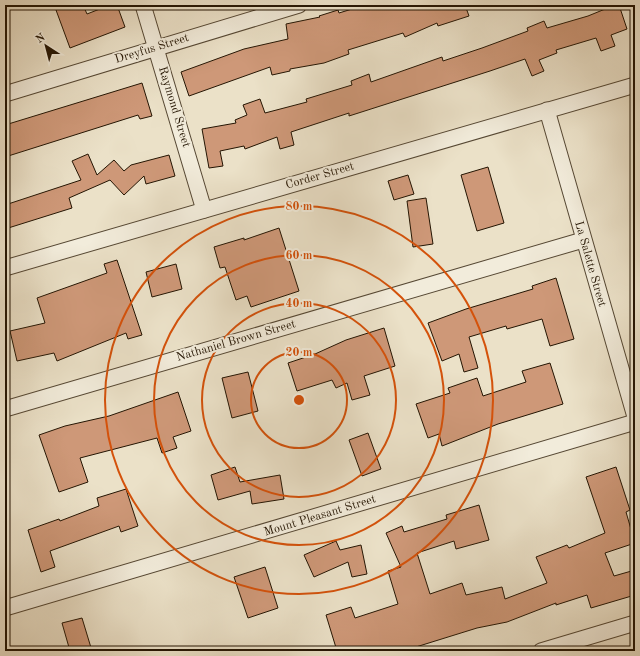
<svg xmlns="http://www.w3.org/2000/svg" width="640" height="656" font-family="'Old Standard TT',serif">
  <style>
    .building { fill: #ce9878; stroke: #241503 }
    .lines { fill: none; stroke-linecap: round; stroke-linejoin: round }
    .street-casing { stroke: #564834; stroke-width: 17 }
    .street { stroke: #f2ecdb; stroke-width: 15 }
    .ring { fill: none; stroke: #d4520b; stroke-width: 2 }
    .labels { text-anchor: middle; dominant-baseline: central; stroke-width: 4; stroke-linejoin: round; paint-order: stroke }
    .street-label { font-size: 12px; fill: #241503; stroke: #f2ecdb }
    .centre { fill: #d4520b; stroke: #f2ecdb; stroke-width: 2 }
    .ring-label { font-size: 12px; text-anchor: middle; font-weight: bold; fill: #d4520b; stroke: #f2ecdb; stroke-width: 4; stroke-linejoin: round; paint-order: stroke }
  </style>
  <rect width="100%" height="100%" fill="#ebe1c8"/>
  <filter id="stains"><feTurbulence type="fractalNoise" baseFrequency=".005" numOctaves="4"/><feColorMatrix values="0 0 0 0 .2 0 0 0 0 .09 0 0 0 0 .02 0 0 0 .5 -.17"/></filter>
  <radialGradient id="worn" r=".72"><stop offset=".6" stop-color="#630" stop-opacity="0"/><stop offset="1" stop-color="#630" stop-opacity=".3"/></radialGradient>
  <g class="building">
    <polygon points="70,5 83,5 87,14 110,5 117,5 125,27 70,48 56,10"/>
    <polygon points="365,5 465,5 469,16 438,26 437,23 405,37 403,33 348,50 349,54 324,63 290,69 290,71 272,75 270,67 189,96 181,72 244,49 288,39 286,24 320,17 319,16 338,10 339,13"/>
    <polygon points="615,5 619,5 627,29 611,35 615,46 601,51 596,38 556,50 557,53 539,60 544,71 532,76 525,59 490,71 349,116 349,113 291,132 294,145 280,149 277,137 245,149 244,146 220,151 223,166 209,168 202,129 236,123 235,120 247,115 243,105 260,99 265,113 307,102 306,99 352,85 351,81 369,74 371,82 442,57 443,61 482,48 528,31 527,28 544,21 547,28 588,16"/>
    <polygon points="142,83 152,116 140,119 138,115 5,157 5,125"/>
    <polygon points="88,154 97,175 114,160 124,171 131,165 169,155 175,176 146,184 144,176 124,195 110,180 69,198 72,208 5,229 5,205 81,180 72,161"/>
    <polygon points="488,167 504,223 477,231 461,175"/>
    <polygon points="408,175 414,194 394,200 388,181"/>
    <polygon points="426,198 433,244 413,247 407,201"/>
    <polygon points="279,228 299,291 251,307 247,296 236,300 225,267 220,268 214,247 244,238 244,240"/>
    <polygon points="117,260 142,335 128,339 126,333 57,361 54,353 17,361 10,331 45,323 37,298 107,273 104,264"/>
    <polygon points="176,264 182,289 152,297 146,272"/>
    <polygon points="556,278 574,339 550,346 542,319 507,329 506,326 469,337 478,368 464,372 459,354 442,361 428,323 466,309 533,289 532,286"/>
    <polygon points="384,328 395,366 364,376 370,395 352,400 347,383 336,388 332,380 297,391 288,363 315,354 346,340"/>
    <polygon points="550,363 563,404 498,424 442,446 439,434 428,438 416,404 450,393 448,388 477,378 483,396 526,382 522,371"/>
    <polygon points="248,372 258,411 232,418 222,378"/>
    <polygon points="178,392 191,431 173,437 177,448 162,453 157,438 80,458 88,482 59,492 39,435 65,426 109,416"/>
    <polygon points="368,433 381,469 362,476 349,440"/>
    <polygon points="235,467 240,482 280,475 284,499 252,504 250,491 218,500 211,475"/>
    <polygon points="616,467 630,510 626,512 635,543 605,553 614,576 635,570 635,595 591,608 587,595 556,605 556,603 507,622 477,628 403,651 337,651 326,615 351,607 355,618 398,604 388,571 401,567 386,533 402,526 404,532 447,519 446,515 479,505 489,540 456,549 454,541 417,553 430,594 462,583 466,595 502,587 505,599 547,583 536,557 567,545 569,548 605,533 586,477"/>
    <polygon points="126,489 138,526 121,532 119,526 50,551 55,567 41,572 28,530 59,519 60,521 99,506 97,498"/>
    <polygon points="336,541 340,550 361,545 367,574 352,577 348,562 314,577 304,555"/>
    <polygon points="265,567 278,608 248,618 234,577"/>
    <polygon points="82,618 92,651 70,651 62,623"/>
  </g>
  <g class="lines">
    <g class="street-casing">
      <g id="street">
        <polyline points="143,5 204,210"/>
        <polyline points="5,94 299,5"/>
        <polyline points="547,110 635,417"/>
        <polyline points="5,268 635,85"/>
        <polyline points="5,409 583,240"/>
        <polyline points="5,608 635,422"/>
        <polyline points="541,651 635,623"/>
      </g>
    </g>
    <use href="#street" class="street"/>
  </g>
  <g class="ring">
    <circle cx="299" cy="400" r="48"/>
    <circle cx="299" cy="400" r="97"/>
    <circle cx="299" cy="400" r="145"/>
    <circle cx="299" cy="400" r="194"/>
  </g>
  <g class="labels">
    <g class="street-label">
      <text transform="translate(152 49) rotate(-17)">Dreyfus Street</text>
      <text transform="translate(174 107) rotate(73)">Raymond Street</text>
      <text transform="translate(320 176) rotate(-16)">Corder Street</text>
      <text transform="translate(590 264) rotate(74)">La Salette Street</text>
      <text transform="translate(236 341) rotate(-16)">Nathaniel Brown Street</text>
      <text transform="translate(320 516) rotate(-17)">Mount Pleasant Street</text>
    </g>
  </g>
  <circle cx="299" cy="400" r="6" class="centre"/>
  <g class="ring-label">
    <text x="299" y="210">80 m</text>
    <text x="299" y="259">60 m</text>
    <text x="299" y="307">40 m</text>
    <text x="299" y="356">20 m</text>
  </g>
  <rect width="640" height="656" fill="none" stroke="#ebe1c8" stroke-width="20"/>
  <rect x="6" y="6" width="628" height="644" fill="none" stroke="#241503" stroke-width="2"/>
  <rect x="10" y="10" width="620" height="636" fill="none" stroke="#241503"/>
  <g transform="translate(46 46) rotate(324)" stroke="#f2ecdb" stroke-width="3" paint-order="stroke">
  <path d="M0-3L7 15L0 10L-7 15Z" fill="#241503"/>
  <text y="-6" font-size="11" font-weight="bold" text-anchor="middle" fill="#241503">N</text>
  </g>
  <rect width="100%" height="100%" filter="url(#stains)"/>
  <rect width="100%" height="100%" fill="url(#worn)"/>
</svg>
